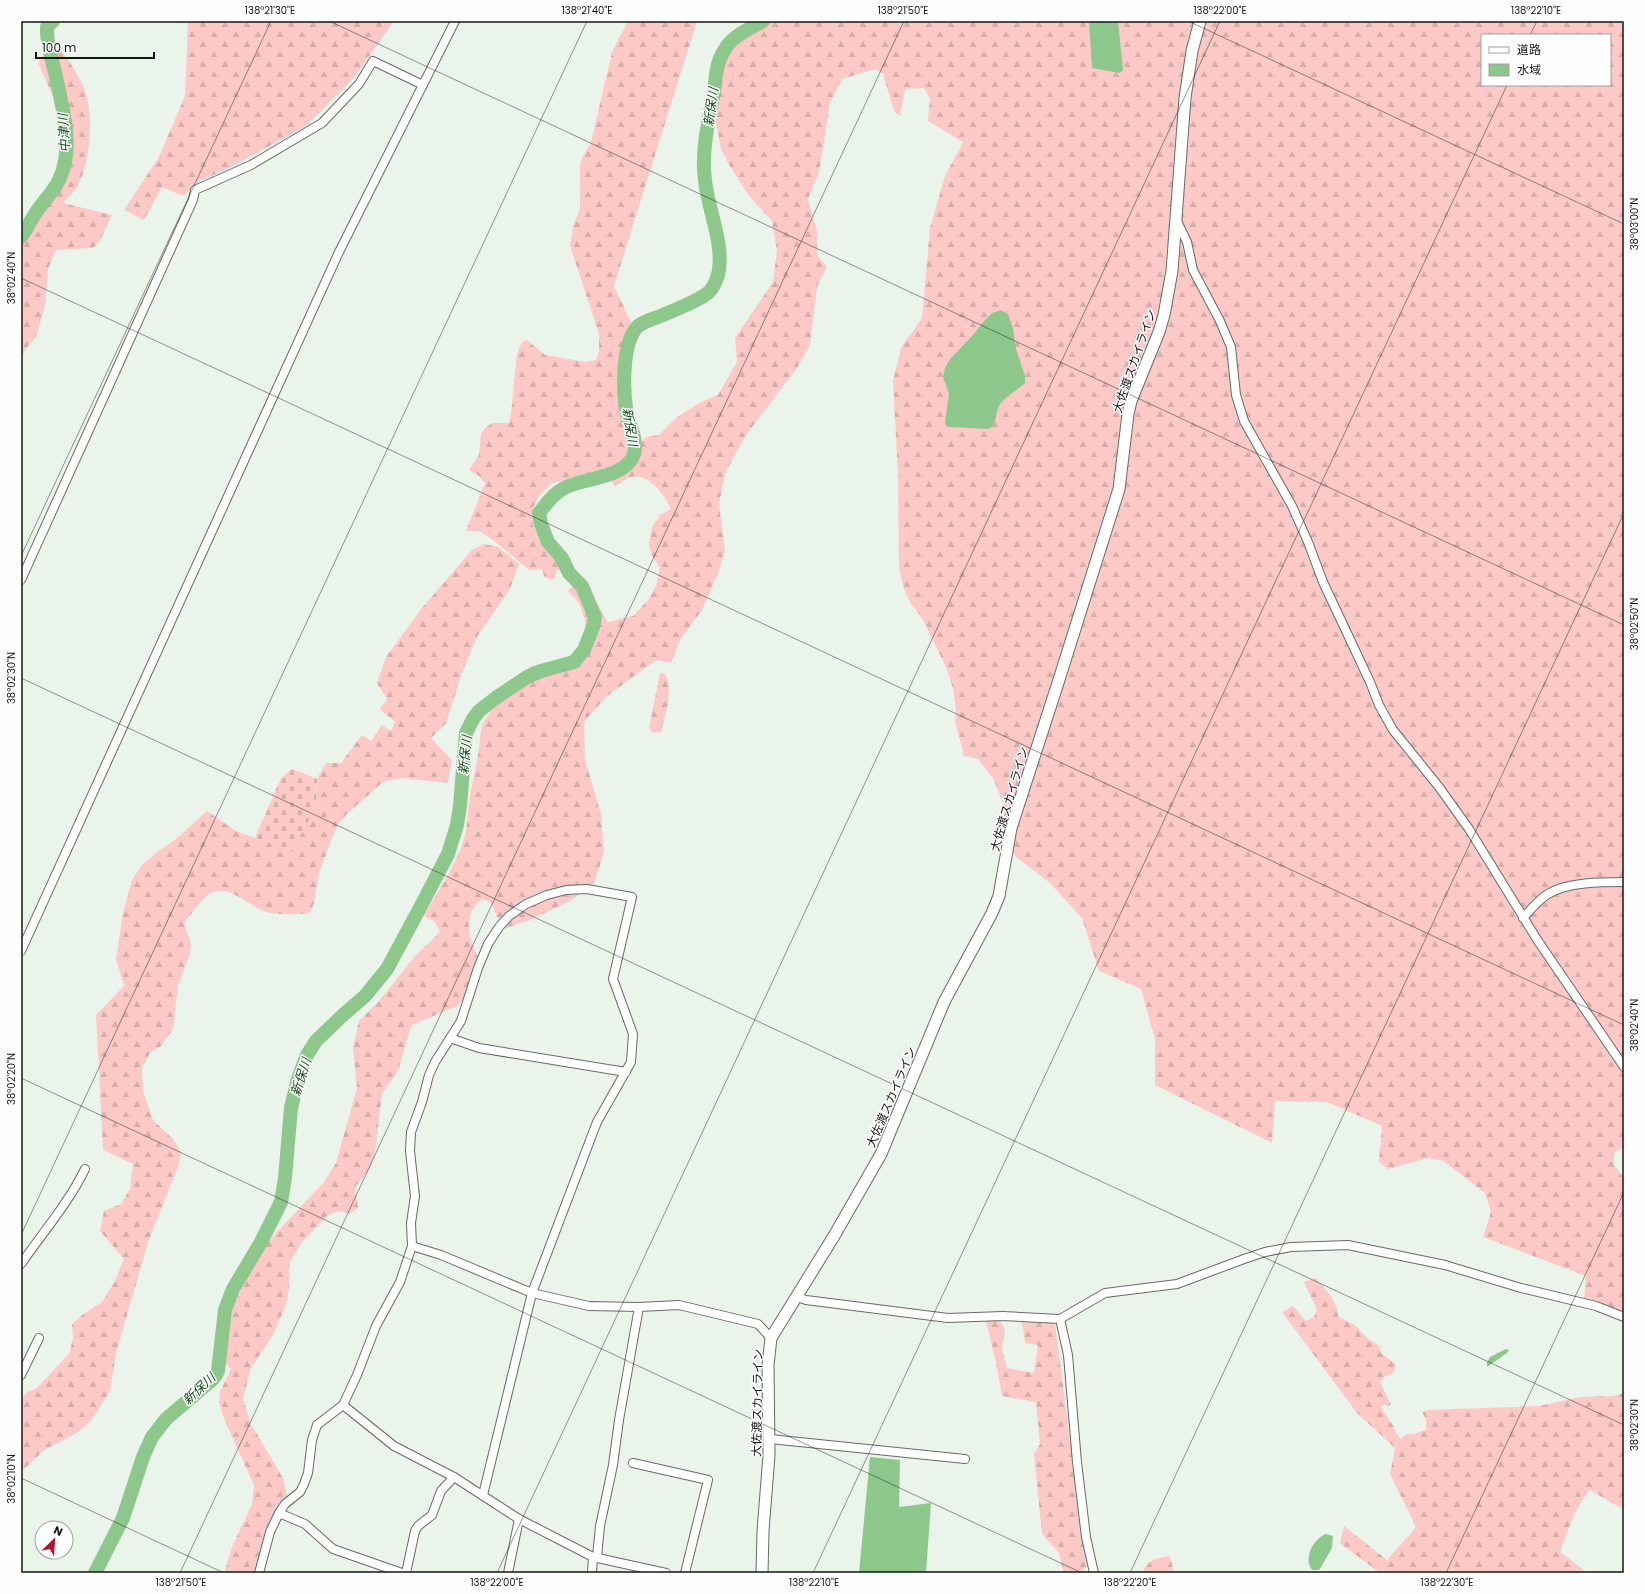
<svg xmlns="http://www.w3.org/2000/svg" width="1645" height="1594" font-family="Poppins,'Noto Sans JP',sans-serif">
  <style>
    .forest { fill: url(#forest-firs); fill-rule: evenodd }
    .cemetery { fill: url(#cemetery-stones) }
    .water { fill: #8dc78c }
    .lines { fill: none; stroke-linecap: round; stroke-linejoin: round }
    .river { stroke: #8dc78c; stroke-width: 14 }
    .minor-casing { stroke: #656c64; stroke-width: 10 }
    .tertiary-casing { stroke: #656c64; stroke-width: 13 }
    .minor { stroke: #fff; stroke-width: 8 }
    .tertiary { stroke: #fff; stroke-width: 11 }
    .ticks { fill: none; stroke: #141714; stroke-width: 1; stroke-opacity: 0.45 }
    .labels { text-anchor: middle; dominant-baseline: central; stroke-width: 3; stroke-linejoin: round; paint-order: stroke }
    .street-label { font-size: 12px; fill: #141714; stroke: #fefefe }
    .water-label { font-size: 13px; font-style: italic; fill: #135018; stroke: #fefefe }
    .neatline { fill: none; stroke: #141714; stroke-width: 1.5 }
    .ticks-label { font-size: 10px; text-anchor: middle; fill: #141714 }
  </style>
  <defs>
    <pattern id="forest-firs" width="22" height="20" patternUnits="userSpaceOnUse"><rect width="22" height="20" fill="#fcc9c6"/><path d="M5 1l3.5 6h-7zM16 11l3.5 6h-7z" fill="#d7aca9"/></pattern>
    <pattern id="cemetery-stones" width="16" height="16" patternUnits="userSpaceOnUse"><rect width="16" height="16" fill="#fcc9c6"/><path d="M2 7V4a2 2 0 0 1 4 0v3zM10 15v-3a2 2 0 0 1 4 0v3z" fill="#d7aca9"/></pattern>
  </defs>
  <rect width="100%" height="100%" fill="#ebf4eb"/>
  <g class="forest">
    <polygon points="188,21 394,21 353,79 306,126 231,167 200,181 183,196 162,187 144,220 124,210 159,157 185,96"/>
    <path d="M 628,21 L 697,21 L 614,286 L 631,322 C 617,370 619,403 629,450 L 623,460 L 615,466 L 552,483 L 539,496 L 533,508 L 533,524 L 544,548 L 556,558 L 560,563 L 560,570 L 555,571 L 555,578 L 551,580 L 544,576 L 542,569 L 529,570 L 493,540 L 479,531 L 466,531 L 485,483 L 479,476 L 469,470 L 479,455 L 481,434 L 485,428 L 492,423 L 509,423 L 511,414 L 517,354 L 522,342 L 527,340 L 545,355 L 586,362 L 596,360 L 599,352 L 599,334 L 570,246 L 573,227 L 580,208 L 580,167 L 581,160 L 591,142 L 612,52 Z"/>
    <path d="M 772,21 L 1624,21 L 1624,1147 L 1614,1153 L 1614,1165 L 1624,1178 L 1624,1317 L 1584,1300 L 1586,1276 L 1483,1237 L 1491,1212 L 1485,1193 L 1443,1161 L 1428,1158 L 1388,1169 L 1379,1162 L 1382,1126 L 1327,1102 L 1275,1101 L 1272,1143 L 1155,1085 L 1155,1039 L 1141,989 L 1099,971 L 1082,918 L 1050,883 L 1001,845 L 1005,808 L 994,780 L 978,759 L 964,756 L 955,721 L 956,711 L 953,688 L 946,667 L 922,618 L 911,604 L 904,589 L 899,568 L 898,475 L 893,381 L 901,348 L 922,318 L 930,228 L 945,176 L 963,142 L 928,121 L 930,99 L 924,88 L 905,89 L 900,116 L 894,111 L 883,74 L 875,69 L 842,79 L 830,103 L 819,172 L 808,199 L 817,231 L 817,256 L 827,266 L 817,287 L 810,345 L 797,368 L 746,435 L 725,473 L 719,504 L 725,550 L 718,574 L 702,610 L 680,640 L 671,663 L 656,660 L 606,697 L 584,722 L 585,760 L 601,814 L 604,852 L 594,884 L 570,901 L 530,920 L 503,929 C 497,920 496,911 490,902 L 482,899 C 461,917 469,936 478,958 L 464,998 L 457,1006 L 412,1025 L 408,1036 L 398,1071 L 382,1094 L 375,1152 L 369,1170 L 355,1187 L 358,1208 L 350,1214 L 340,1211 L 328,1215 L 302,1242 L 289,1264 L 289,1288 L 286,1305 L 273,1335 L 251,1368 L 243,1398 L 251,1424 L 283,1478 L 287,1496 L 278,1505 L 254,1573 L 224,1573 L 232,1547 L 252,1504 L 254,1485 L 225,1421 L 219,1403 L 220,1392 L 231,1369 L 225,1362 L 228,1330 L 233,1307 L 257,1257 L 277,1232 L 324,1182 L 336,1163 L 357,1088 L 353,1048 L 359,1021 L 379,1001 L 415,956 L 440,932 L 434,921 L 424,916 L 449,873 L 461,849 L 466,831 L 470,795 L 478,755 L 482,725 L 508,686 L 530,667 L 573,657 L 585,638 L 585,620 L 579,603 L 568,591 L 574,584 L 584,584 L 590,592 L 608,622 L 633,616 L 648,600 L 656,586 L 660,567 L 652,556 L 649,545 L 652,527 L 660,515 L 671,509 C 664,495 650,473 631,477 C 626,478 619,484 615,487 L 611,480 L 628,468 L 638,457 L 640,443 L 646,437 L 659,435 L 677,417 L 701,402 L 718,395 L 737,362 L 735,338 L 773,282 L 777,251 L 772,221 L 749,196 L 728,163 L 721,149 L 716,122 L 723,67 L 731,49 L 741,38 ZM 1482,35 L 1610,35 L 1610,85 L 1482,85 Z"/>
    <path d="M 52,50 L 61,50 C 72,65 85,83 88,102 C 93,127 89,167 76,189 C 72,194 67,198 63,203 L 112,215 L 100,241 L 93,248 L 56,250 L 48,269 L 45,305 L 36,337 L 30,343 L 21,357 L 21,228 L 48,193 L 61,160 L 64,140 L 52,94 L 38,63 L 44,54 Z"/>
    <path d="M 484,544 L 498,547 L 519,564 L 510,589 L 477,637 L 462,673 L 446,723 L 431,738 L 452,760 L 448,783 L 402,778 L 383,782 L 348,813 L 338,824 L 332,838 L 319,873 L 314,903 L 310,913 C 295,915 280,915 266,912 C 249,907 228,882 209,894 C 202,898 190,917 184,923 L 191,943 L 190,954 L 178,985 L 173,1029 L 160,1047 L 150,1053 L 142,1068 L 143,1091 L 153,1120 L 173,1139 L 181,1152 L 178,1167 L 149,1239 L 116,1353 L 110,1391 L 91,1421 L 77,1433 L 44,1450 L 21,1472 L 21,1401 L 27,1392 L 37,1388 L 69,1354 L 73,1338 L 72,1324 L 85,1313 L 102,1302 L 114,1283 L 124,1259 L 100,1231 L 104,1211 L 121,1204 L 130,1189 L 133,1164 L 103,1150 L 96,1015 L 124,986 L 116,959 L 123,913 L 132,880 L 142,865 L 158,851 L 175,840 L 207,811 L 236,831 L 292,851 L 316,806 L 317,779 L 326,763 L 341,763 L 362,735 L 371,741 L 382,725 L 391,731 L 395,722 L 380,709 L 387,699 L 377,683 L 386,657 L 422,608 L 472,550 Z"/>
    <path d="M 660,673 L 665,674 C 674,688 665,717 661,733 L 652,732 L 649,728 Z"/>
    <path d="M 1316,1278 C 1325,1289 1339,1302 1338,1316 L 1356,1326 L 1366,1337 L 1379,1346 L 1382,1354 L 1396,1364 L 1393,1373 L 1384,1377 L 1380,1382 L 1391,1404 L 1389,1406 L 1385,1405 L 1382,1406 L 1382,1409 L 1394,1427 L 1396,1433 L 1401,1439 L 1407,1434 L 1413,1434 L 1426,1430 L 1426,1419 L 1422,1412 L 1428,1410 L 1539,1406 L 1580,1397 L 1613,1396 L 1624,1393 L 1624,1510 L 1590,1490 C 1575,1508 1568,1530 1560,1552 L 1588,1573 L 1380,1573 L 1340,1543 L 1344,1526 L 1387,1560 L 1416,1527 L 1390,1474 L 1395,1448 L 1357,1413 L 1282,1312 L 1293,1306 L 1306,1321 L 1314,1317 L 1317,1310 L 1304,1282 Z"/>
    <polygon points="986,1321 1000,1321 1005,1329 1002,1349 1007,1368 1034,1373 1038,1345 1025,1343 1022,1322 1055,1323 1080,1518 1087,1556 1087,1566 1081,1573 1064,1573 1059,1553 1042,1534 1034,1454 1040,1444 1036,1402 1002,1396 997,1367"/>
    <path d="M 1170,1556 L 1174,1573 L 1142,1573 C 1151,1558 1153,1559 1170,1556 Z"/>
  </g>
  <polygon class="cemetery" points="292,769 317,779 316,806 292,852 255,838 281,778"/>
  <g class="water">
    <polygon points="1089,21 1118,21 1123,70 1120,73 1092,68"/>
    <path d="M 1001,310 L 1008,315 L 1013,328 L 1016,349 L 1025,376 L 1025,383 C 1018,390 1004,397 999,406 C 995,414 997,424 989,429 L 950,427 L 946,426 L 945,422 L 949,394 L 943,377 L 945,368 L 950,359 L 972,336 L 984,321 L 992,313 Z"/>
    <polygon points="1506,1349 1509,1350 1507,1353 1487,1367 1487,1362 1490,1357"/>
    <polygon points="870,1457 900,1460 899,1507 931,1503 926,1573 859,1573"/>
    <path d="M 1326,1534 L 1333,1536 L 1332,1548 L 1321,1567 L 1319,1570 L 1312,1570 C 1303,1558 1313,1539 1326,1534 Z"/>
  </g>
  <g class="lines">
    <g class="river">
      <path d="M 21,237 C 27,229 31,219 37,211 C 44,201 52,193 58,182 C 75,150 63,110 56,77 C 53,61 46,44 47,27 L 53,21"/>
      <path d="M 95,1573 L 123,1518 L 143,1457 L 152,1437 L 166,1419 L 213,1379 L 218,1371 L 225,1310 L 233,1289 L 261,1242 L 281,1202 L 285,1178 L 291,1108 L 298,1079 L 307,1055 L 316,1041 L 343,1015 L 365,996 L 387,969 L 422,904 L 448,854 L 457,825 L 460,806 L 466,733 L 473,719 L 479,711 L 497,697 L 527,677 L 541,671 L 574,662 L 584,650 L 593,627 L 595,617 L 582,586 L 569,573 L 562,558 L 548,542 L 541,524 L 539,513 C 547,503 554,493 566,487 C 585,478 626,478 634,454 C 638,442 630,426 627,414 C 623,393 621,343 638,326 C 643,322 652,319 658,317 C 671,311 698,302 709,292 C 714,287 718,277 719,270 C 723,240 708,210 705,180 C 701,150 709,120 714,91 C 716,83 715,76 717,69 C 718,62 723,52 727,46 C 736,34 751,28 763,21"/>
    </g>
    <g class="minor-casing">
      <g id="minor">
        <polyline points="1176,219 1187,242 1193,270 1220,321 1231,347 1236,395 1244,421 1292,506 1308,542 1323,582 1370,682 1379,705 1393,730 1439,787 1469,829 1538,941 1624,1067"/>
        <polyline points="21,580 193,200 195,190 251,165 322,123 359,84 373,61 423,85"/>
        <path d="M 1523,918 C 1531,909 1538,900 1548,894 C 1567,882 1602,882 1624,882"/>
        <polyline points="21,951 339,252 455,21"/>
        <polyline points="450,1038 479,1048 626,1072"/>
        <polyline points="412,1246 441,1255 532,1293 589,1306 639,1307 679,1305 758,1324 771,1338"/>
        <path d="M 21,1264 C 43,1232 68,1204 85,1169"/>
        <polyline points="797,1297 806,1300 948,1318 1003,1316 1060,1319 1105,1293 1177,1284 1244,1259 1265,1252 1291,1247 1348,1245 1445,1265 1521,1288 1596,1306 1624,1317"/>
        <polyline points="1060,1319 1068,1355 1077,1462 1086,1537 1094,1573"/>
        <polyline points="21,1375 39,1338"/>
        <polyline points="343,1405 394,1446 454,1477 519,1519 593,1557 666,1573"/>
        <polyline points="770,1439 965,1459"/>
        <polyline points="633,1463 708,1480 685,1573"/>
        <polyline points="279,1513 305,1524 333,1549 402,1573"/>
        <polyline points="597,1557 600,1526 613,1465 619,1420 639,1307"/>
        <polyline points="259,1573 270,1532 279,1513 285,1504 300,1492 304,1484 308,1473 312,1440 317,1425 343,1405 357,1375 376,1326 400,1282 412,1246 411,1223 415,1196 410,1151 411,1132 422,1102 429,1075 435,1062 461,1021 478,968 488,944 499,927 509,916 526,904 547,895 566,890 587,889 632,897 613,979 633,1034 631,1062 597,1122 532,1293 483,1495"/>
        <polyline points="406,1573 415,1531 418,1526 432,1515 441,1491 454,1477"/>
        <polyline points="508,1573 519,1519"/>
        <polyline points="592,1573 593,1557"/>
      </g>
    </g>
    <g class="tertiary-casing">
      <polyline id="tertiary" points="762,1573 763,1531 769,1455 768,1365 771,1338 834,1236 881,1154 944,1002 992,913 999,896 1011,828 1057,686 1119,489 1128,414 1131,401 1159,332 1164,315 1172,271 1185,98 1192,51 1200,21"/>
    </g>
    <use href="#minor" class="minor"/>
    <use href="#tertiary" class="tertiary"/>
  </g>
  <path class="ticks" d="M 329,21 L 1624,625M 1188,21 L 1624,224M 1530,35 L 1537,21M 21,278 L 1624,1025M 21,556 L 271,21M 21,678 L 1624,1425M 21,1078 L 1082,1573M 21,1235 L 587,21M 21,1478 L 224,1573M 180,1573 L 904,21M 497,1573 L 1220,21M 813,1573 L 1507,85M 1130,1573 L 1624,513M 1446,1573 L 1624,1192"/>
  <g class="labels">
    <g class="street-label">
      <text transform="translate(1134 361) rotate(-71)">大佐渡スカイライン</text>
      <text transform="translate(1009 799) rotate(-74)">大佐渡スカイライン</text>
      <text transform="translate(891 1097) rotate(-67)">大佐渡スカイライン</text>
      <text transform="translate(757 1403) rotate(-89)">大佐渡スカイライン</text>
    </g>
    <g class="water-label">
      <text transform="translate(711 107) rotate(-82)">新保川</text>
      <text transform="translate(64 133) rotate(-94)">中津川</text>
      <text transform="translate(630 427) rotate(81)">新保川</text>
      <text transform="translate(465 755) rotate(-84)">新保川</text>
      <text transform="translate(301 1077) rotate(-72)">新保川</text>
      <text transform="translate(199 1389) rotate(-43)">新保川</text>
    </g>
  </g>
  <rect width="1645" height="1594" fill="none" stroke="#fefefe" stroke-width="44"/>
  <rect x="1481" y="34" width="130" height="52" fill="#fefefe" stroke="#a0a2a0"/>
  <rect x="1489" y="47" width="20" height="6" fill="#ffffff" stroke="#a0a2a0"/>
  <text x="1517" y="54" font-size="12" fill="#141714">道路</text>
  <rect x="1489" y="64" width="20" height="12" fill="#8dc78c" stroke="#a0a2a0"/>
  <text x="1517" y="74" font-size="12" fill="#141714">水域</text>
  <g transform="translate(54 1540) rotate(25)"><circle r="19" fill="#fefefe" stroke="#a0a2a0"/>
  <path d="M0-3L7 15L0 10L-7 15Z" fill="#ad182a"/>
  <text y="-6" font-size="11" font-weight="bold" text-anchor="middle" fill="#141714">N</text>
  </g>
  <path d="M36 52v6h118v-6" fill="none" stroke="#141714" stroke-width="2"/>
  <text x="42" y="52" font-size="12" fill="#141714" stroke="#fefefe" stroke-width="3" paint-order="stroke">100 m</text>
  <rect x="22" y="22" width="1601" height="1550" class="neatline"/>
  <g class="ticks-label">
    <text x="270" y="14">138°21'30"E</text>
    <text x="587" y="14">138°21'40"E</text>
    <text x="903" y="14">138°21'50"E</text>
    <text x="1220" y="14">138°22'00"E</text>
    <text x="1536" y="14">138°22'10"E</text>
    <text transform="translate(1634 224) rotate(-90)" y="4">38°03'00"N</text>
    <text transform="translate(11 278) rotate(-90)" y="4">38°02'40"N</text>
    <text transform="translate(1634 624) rotate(-90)" y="4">38°02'50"N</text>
    <text transform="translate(11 678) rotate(-90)" y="4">38°02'30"N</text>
    <text transform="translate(1634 1025) rotate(-90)" y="4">38°02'40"N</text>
    <text transform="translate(11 1079) rotate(-90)" y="4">38°02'20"N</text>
    <text transform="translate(1634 1425) rotate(-90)" y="4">38°02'30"N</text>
    <text transform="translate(11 1479) rotate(-90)" y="4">38°02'10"N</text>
    <text x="181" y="1586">138°21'50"E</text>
    <text x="497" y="1586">138°22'00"E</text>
    <text x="814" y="1586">138°22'10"E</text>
    <text x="1130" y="1586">138°22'20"E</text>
    <text x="1447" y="1586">138°22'30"E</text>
  </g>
</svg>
